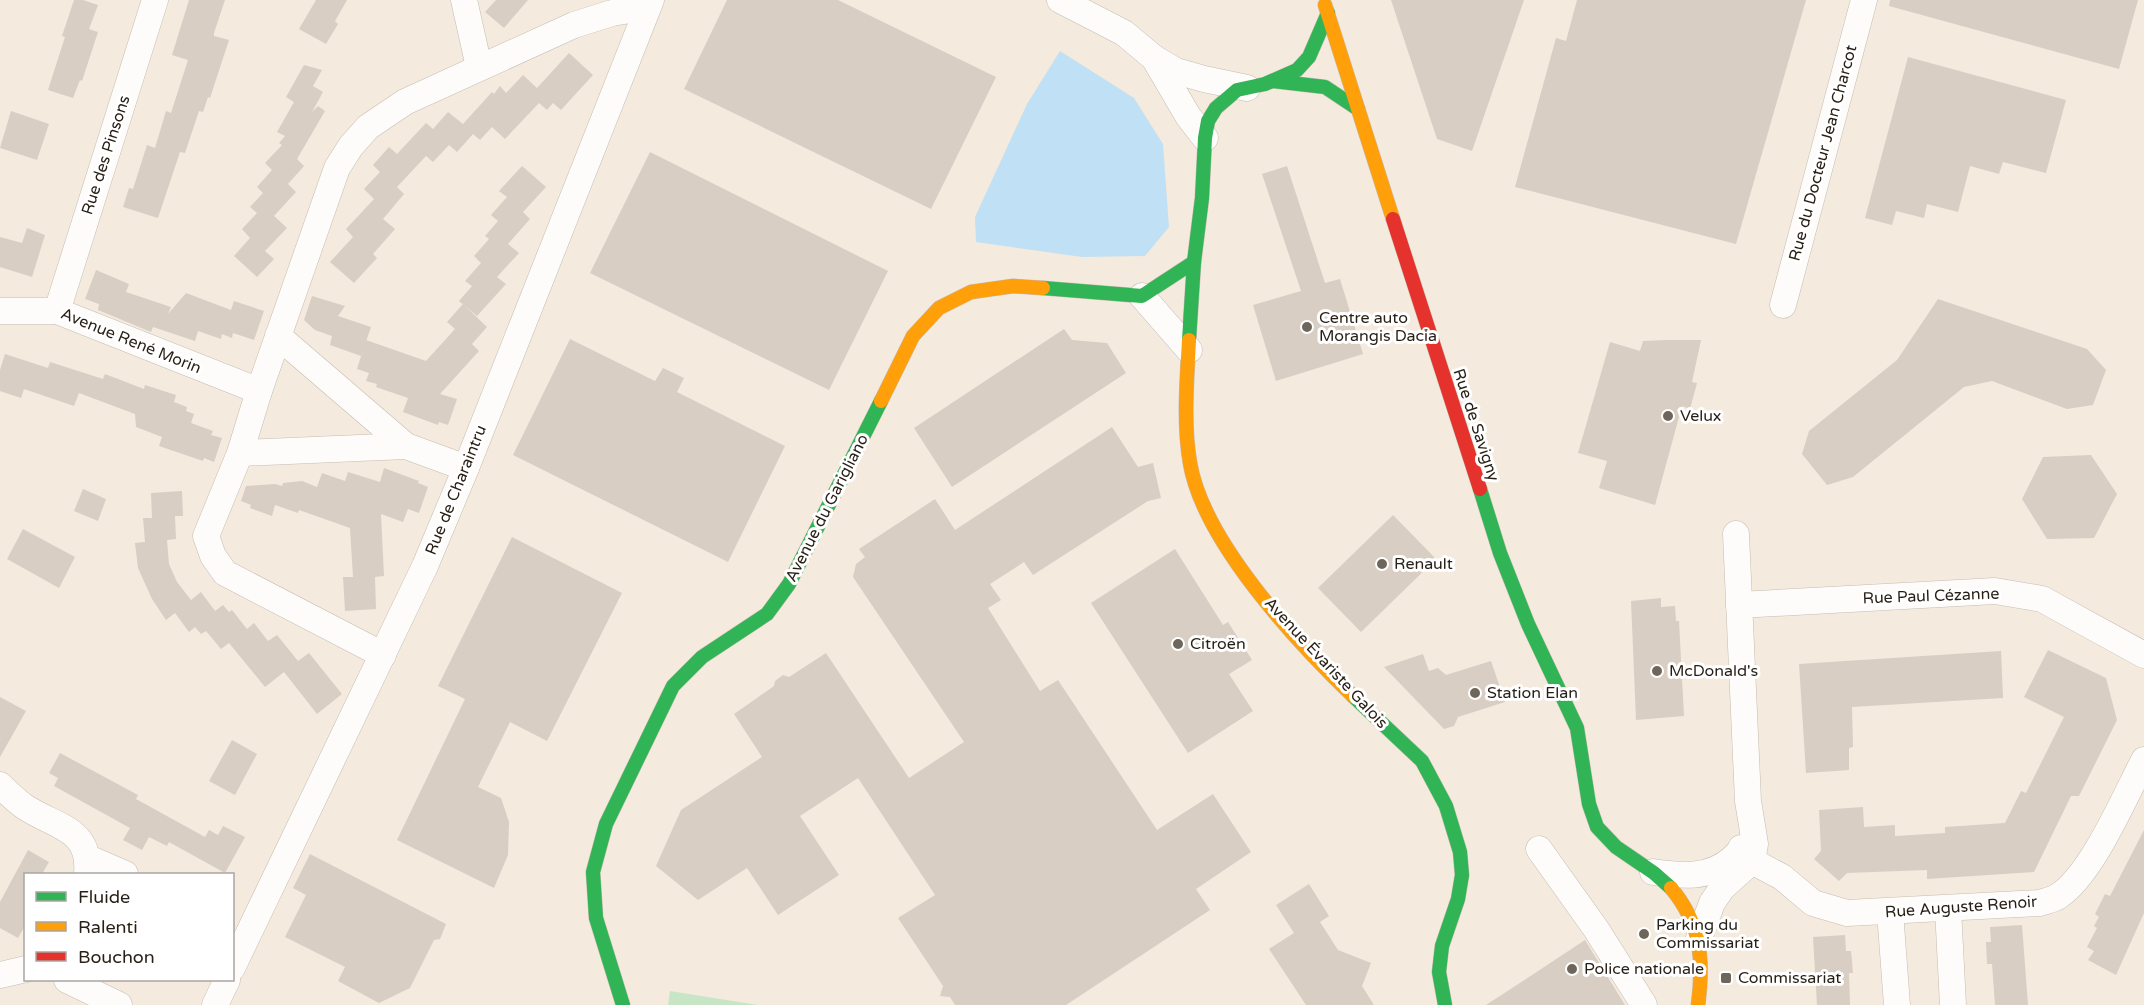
<svg xmlns="http://www.w3.org/2000/svg" width="2144" height="1005" font-family="'Varela Round',sans-serif">
  <style>
    .green { fill: #c8e6c5 }
    .water { fill: #c0e1f5 }
    .building { fill: #d8cec4 }
    .lines { fill: none; stroke-linecap: round; stroke-linejoin: round }
    .street-casing { stroke: #c5bcb1; stroke-width: 27 }
    .fast-casing { stroke: #c5bcb1; stroke-width: 15 }
    .slow-casing { stroke: #c5bcb1; stroke-width: 15 }
    .jam-casing { stroke: #c5bcb1; stroke-width: 15 }
    .street { stroke: #fdfcfa; stroke-width: 26 }
    .fast { stroke: #30b455; stroke-width: 14 }
    .slow { stroke: #ff9f0a; stroke-width: 14 }
    .jam { stroke: #e5322d; stroke-width: 14 }
    .poi-dot { fill: #6f665b; stroke: #fff; stroke-width: 2 }
    .labels { text-anchor: middle; dominant-baseline: central; stroke-width: 6; stroke-linejoin: round; paint-order: stroke }
    .street-label { font-size: 16px; fill: #271f15; stroke: #fff }
    .poi-label { font-size: 16px; fill: #271f15; stroke: #fff; text-anchor: start }
  </style>
  <rect width="100%" height="100%" fill="#f4eade"/>
  <polygon class="green" points="670,991 758,1005 668,1005"/>
  <polygon class="water" points="1060,51 1134,98 1163,144 1169,227 1145,256 1082,257 976,242 975,217 1027,104"/>
  <g class="building">
    <polygon points="74,0 83,0 98,5 89,29 98,32 82,81 80,80 73,98 48,90 65,37 62,36"/>
    <polygon points="189,0 225,0 214,33 214,36 229,40 210,98 208,97 203,112 199,111 185,153 180,152 158,218 123,207 129,188 133,189 147,145 155,148 166,111 171,113 188,60 172,55"/>
    <polygon points="316,0 347,0 335,21 338,24 326,44 299,29"/>
    <polygon points="496,0 528,0 504,28 485,12"/>
    <polygon points="727,0 838,0 996,77 931,209 684,89"/>
    <polygon points="1391,0 1524,0 1472,151 1437,139"/>
    <polygon points="1577,0 1806,0 1736,244 1515,187 1556,38 1566,41"/>
    <polygon points="1890,0 2138,0 2119,69 1889,6"/>
    <polygon points="569,53 593,75 561,110 553,103 547,110 539,103 505,139 492,127 480,140 473,134 457,152 449,145 433,162 426,156 397,187 404,194 383,219 395,229 373,254 377,258 354,283 330,262 353,237 346,229 374,199 364,189 380,172 373,165 389,147 397,154 426,123 433,129 448,112 463,124 492,92 494,94 500,86 506,93 523,75 537,88"/>
    <polygon points="1908,57 2066,100 2046,173 2003,162 1999,174 1970,166 1958,212 1927,204 1924,218 1896,211 1892,225 1865,218"/>
    <polygon points="304,65 322,70 313,86 323,92 312,112 318,106 325,111 297,159 304,166 288,184 296,192 274,216 287,228 265,251 274,259 257,277 234,256 250,238 242,229 257,213 250,207 263,193 257,187 272,170 265,163 282,145 279,143 285,136 277,132 294,102 286,97"/>
    <polygon points="11,111 49,124 37,160 0,148"/>
    <polygon points="650,152 888,271 829,390 590,273"/>
    <polygon points="522,166 546,187 523,212 530,219 508,244 519,253 497,277 506,284 477,316 459,301 472,286 465,281 481,263 474,256 489,239 485,236 498,221 491,215 507,197 499,191"/>
    <polygon points="1287,166 1325,283 1340,279 1363,354 1276,381 1253,305 1301,291 1262,174"/>
    <polygon points="27,228 45,235 32,277 0,267 0,237 22,243"/>
    <polygon points="96,270 129,284 126,292 171,307 168,314 186,293 231,310 234,301 264,311 254,340 233,333 232,338 222,334 221,339 198,331 195,341 153,327 151,332 98,310 99,304 85,299"/>
    <polygon points="312,296 345,306 338,316 371,327 361,356 330,345 332,336 315,330 304,320"/>
    <polygon points="1938,299 2087,349 2106,370 2093,405 2067,409 1992,381 1964,387 1853,477 1827,485 1802,454 1809,431 1897,360"/>
    <polygon points="463,304 487,327 472,344 479,351 440,394 457,399 448,425 439,422 438,425 403,412 408,398 376,387 377,384 366,381 369,373 357,369 366,340 426,361 455,329 447,322"/>
    <polygon points="1064,329 1072,340 1107,343 1126,373 952,487 914,428"/>
    <polygon points="570,339 655,381 663,368 684,378 677,392 785,446 728,562 513,455"/>
    <polygon points="1667,340 1701,340 1692,382 1697,383 1690,409 1682,406 1655,505 1599,488 1607,461 1578,453 1610,342 1640,351 1643,341"/>
    <polygon points="5,354 48,368 50,362 103,379 105,374 144,389 145,385 176,395 174,402 187,407 186,411 194,414 191,423 213,431 211,435 222,438 214,462 204,458 203,461 159,446 162,437 136,427 135,414 79,393 74,406 24,389 21,398 0,391 0,370"/>
    <polygon points="1112,427 1138,467 1153,463 1161,498 1148,501 1033,575 1024,562 990,584 1001,600 988,608 1040,691 1058,680 1157,830 1213,794 1251,852 1196,889 1210,910 1066,1005 955,1005 950,997 940,996 943,986 898,918 935,895 858,778 800,816 839,875 778,915 747,868 698,900 656,866 681,810 762,757 734,714 774,686 775,681 783,675 789,677 826,653 909,778 964,742 853,577 856,564 865,557 859,549 935,499 955,530"/>
    <polygon points="2091,455 2117,494 2094,538 2047,539 2022,499 2043,457"/>
    <polygon points="384,468 419,481 418,483 428,487 419,513 408,509 403,522 381,514 384,576 375,577 376,609 345,611 343,577 353,577 350,528 299,510 298,513 275,505 272,516 250,508 251,505 241,501 246,486 275,484 282,486 283,483 302,481 317,487 322,473 345,481 348,472 380,482"/>
    <polygon points="83,489 106,499 98,521 74,511"/>
    <polygon points="182,491 183,516 175,516 176,539 167,540 169,564 177,582 191,600 201,592 215,611 223,605 229,612 232,610 247,629 254,623 268,641 277,635 298,661 309,653 342,694 317,714 284,672 265,687 229,643 221,649 206,631 201,634 195,627 189,632 175,613 166,620 152,599 138,568 135,543 145,542 143,518 152,518 151,493"/>
    <polygon points="1393,515 1436,559 1361,632 1318,588"/>
    <polygon points="23,529 75,557 59,588 7,559"/>
    <polygon points="512,537 622,593 547,741 510,722 478,787 501,798 509,822 508,855 494,888 397,840 465,699 438,686"/>
    <polygon points="1175,549 1223,625 1228,622 1252,660 1229,674 1253,711 1188,753 1091,603"/>
    <polygon points="1661,598 1661,607 1675,606 1676,621 1679,621 1684,716 1636,720 1631,601"/>
    <polygon points="2048,650 2106,678 2117,720 2079,796 2071,796 2034,872 1927,879 1927,870 1847,873 1839,881 1814,859 1821,851 1819,810 1863,807 1864,827 1895,825 1895,836 1945,833 1945,827 2005,823 2021,791 2026,793 2064,717 2024,697"/>
    <polygon points="2001,651 2003,698 1852,707 1853,747 1849,748 1849,770 1806,773 1799,664"/>
    <polygon points="1423,654 1429,671 1438,668 1446,675 1491,661 1505,702 1458,717 1454,726 1444,729 1384,667"/>
    <polygon points="0,697 26,711 0,757"/>
    <polygon points="232,740 257,754 235,795 209,781"/>
    <polygon points="60,753 138,795 136,799 205,837 209,830 218,835 223,826 245,837 225,873 169,842 167,846 149,837 142,850 123,840 130,828 54,786 58,778 49,773"/>
    <polygon points="2144,830 2144,913 2116,975 2088,960 2094,951 2087,947 2097,928 2094,926 2099,917 2095,914 2105,894 2110,896"/>
    <polygon points="28,850 49,862 42,874 26,874 26,924 18,938 0,928 0,902"/>
    <polygon points="310,854 446,924 440,939 434,940 410,988 379,1003 338,981 345,967 285,937 306,895 293,888"/>
    <polygon points="1309,884 1329,916 1320,922 1338,950 1371,963 1362,986 1374,1005 1306,1005 1269,949 1294,933 1276,905"/>
    <polygon points="2022,925 2028,1005 1995,1005 1992,964 1987,964 1986,942 1991,942 1990,927"/>
    <polygon points="1845,935 1846,951 1851,951 1852,961 1853,973 1849,973 1850,1005 1817,1005 1813,937"/>
    <polygon points="1585,940 1625,1005 1486,1005 1529,977"/>
  </g>
  <g class="lines">
    <g class="street-casing">
      <g id="street">
        <polyline points="464,0 479,67"/>
        <polyline points="1060,0 1124,33 1154,58 1176,71 1204,79 1247,88"/>
        <polyline points="1154,58 1188,116 1205,138"/>
        <polyline points="1142,296 1189,350"/>
        <polyline points="1783,305 1864,0"/>
        <polyline points="0,311 57,311 259,391"/>
        <polyline points="57,311 155,0"/>
        <polyline points="278,336 406,446 466,468"/>
        <polyline points="240,453 406,446"/>
        <polyline points="1739,605 1995,591 2042,599 2144,655"/>
        <polyline points="383,655 225,573 213,556 206,536 240,453 259,391 337,168 351,146 368,127 405,102 574,25 612,13 648,7"/>
        <path d="M 0,785 C 8,793 16,801 25,807 C 57,828 91,828 87,874"/>
        <polyline points="1539,849 1596,929 1644,1005"/>
        <polyline points="88,858 125,874"/>
        <path d="M 1752,861 L 1782,877 L 1813,903 L 1847,913 L 2040,903 C 2045,901 2052,900 2057,897 C 2091,877 2125,796 2144,760"/>
        <path d="M 1653,872 C 1681,876 1709,879 1732,859 C 1736,855 1739,853 1741,848"/>
        <polyline points="1948,909 1953,1005"/>
        <polyline points="1890,912 1897,1005"/>
        <polyline points="1699,938 1712,903 1722,888 1752,861 1755,844 1748,801 1736,534"/>
        <polyline points="232,968 425,566 466,468 651,0"/>
        <polyline points="0,975 26,969"/>
        <polyline points="67,980 119,1005"/>
        <polyline points="215,1005 227,980"/>
      </g>
    </g>
    <g class="fast-casing">
      <g id="fast">
        <polyline points="1273,81 1325,87 1358,109"/>
        <polyline points="1043,288 1142,296 1194,262"/>
        <polyline points="1189,340 1194,262 1202,198 1205,138 1208,121 1216,108 1237,90 1265,84 1297,70 1309,57 1328,13"/>
        <polyline points="1480,489 1500,553 1528,624 1577,728 1589,804 1597,827 1616,847 1654,873 1671,888"/>
        <polyline points="1353,696 1422,761 1446,806 1460,852 1462,875 1458,899 1442,946 1439,972 1445,1005"/>
        <polyline points="623,1005 596,918 593,872 606,824 673,686 702,657 767,614 789,584 881,401"/>
      </g>
    </g>
    <g class="slow-casing">
      <g id="slow">
        <polyline points="1325,5 1393,219"/>
        <path d="M 1189,340 C 1187,380 1183,423 1190,463 C 1203,541 1297,642 1353,696"/>
        <polyline points="881,401 913,336 939,308 971,292 1013,286 1043,288"/>
        <path d="M 1671,888 C 1701,924 1704,959 1698,1005"/>
      </g>
    </g>
    <g class="jam-casing">
      <polyline id="jam" points="1393,219 1480,489"/>
    </g>
    <use href="#street" class="street"/>
    <use href="#fast" class="fast"/>
    <use href="#slow" class="slow"/>
    <use href="#jam" class="jam"/>
  </g>
  <g class="poi-dot">
    <circle cx="1307" cy="327" r="6"/>
    <circle cx="1668" cy="416" r="6"/>
    <circle cx="1382" cy="564" r="6"/>
    <circle cx="1178" cy="644" r="6"/>
    <circle cx="1657" cy="671" r="6"/>
    <circle cx="1475" cy="693" r="6"/>
    <circle cx="1644" cy="934" r="6"/>
    <circle cx="1572" cy="969" r="6"/>
    <rect x="1720" y="972" width="12" height="12" rx="3"/>
  </g>
  <g class="labels">
    <g class="street-label">
      <text transform="translate(1823 153) rotate(-75)">Rue du Docteur Jean Charcot</text>
      <text transform="translate(106 155) rotate(-72)">Rue des Pinsons</text>
      <text transform="translate(131 341) rotate(22)">Avenue René Morin</text>
      <text transform="translate(1476 425) rotate(72)">Rue de Savigny</text>
      <text transform="translate(456 490) rotate(-68)">Rue de Charaintru</text>
      <text transform="translate(827 508) rotate(-63)">Avenue du Garigliano</text>
      <text transform="translate(1931 596) rotate(-2)">Rue Paul Cézanne</text>
      <text transform="translate(1326 663) rotate(47)">Avenue Évariste Galois</text>
      <text transform="translate(1961 907) rotate(-4)">Rue Auguste Renoir</text>
    </g>
    <g class="poi-label">
      <text x="1319" y="318">Centre auto<tspan x="1319" dy="18">Morangis Dacia</tspan></text>
      <text x="1680" y="416">Velux</text>
      <text x="1394" y="564">Renault</text>
      <text x="1190" y="644">Citroën</text>
      <text x="1669" y="671">McDonald's</text>
      <text x="1487" y="693">Station Elan</text>
      <text x="1656" y="925">Parking du<tspan x="1656" dy="18">Commissariat</tspan></text>
      <text x="1584" y="969">Police nationale</text>
      <text x="1738" y="978">Commissariat</text>
    </g>
  </g>
  <rect x="24" y="873" width="210" height="108" fill="#ffffff" stroke="#a9a5a1" stroke-width="1.5"/>
  <rect x="36" y="892" width="30" height="9" fill="#30b455" stroke="#a9a5a1" stroke-width="1.5"/>
  <text x="78" y="903" font-size="18" fill="#271f15">Fluide</text>
  <rect x="36" y="922" width="30" height="9" fill="#ff9f0a" stroke="#a9a5a1" stroke-width="1.5"/>
  <text x="78" y="933" font-size="18" fill="#271f15">Ralenti</text>
  <rect x="36" y="952" width="30" height="9" fill="#e5322d" stroke="#a9a5a1" stroke-width="1.5"/>
  <text x="78" y="963" font-size="18" fill="#271f15">Bouchon</text>
</svg>
